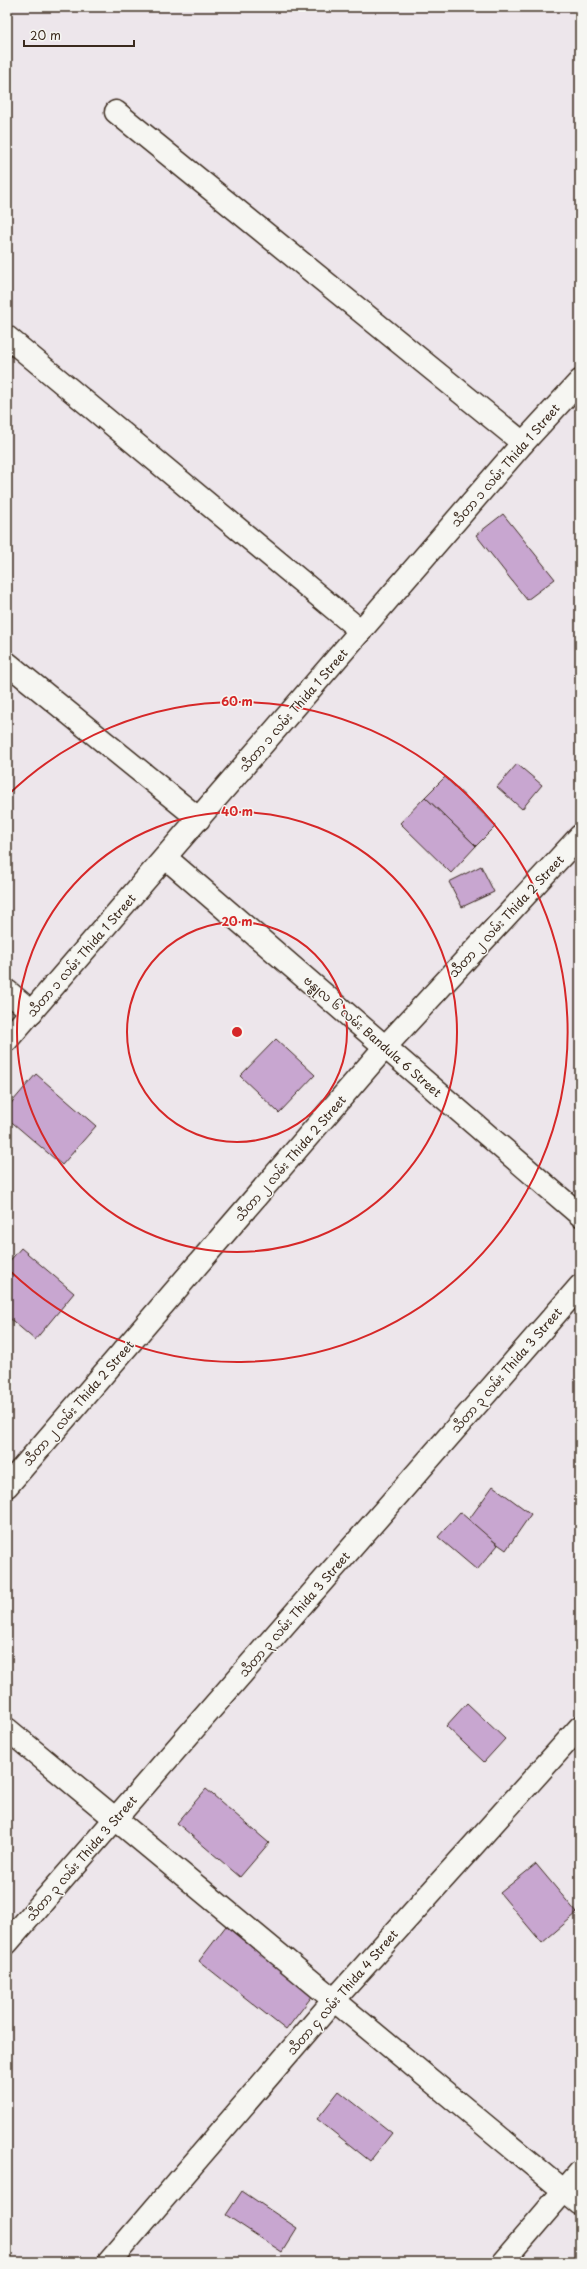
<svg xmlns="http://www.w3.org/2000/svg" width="587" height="2269" font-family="'Playpen Sans','Noto Sans Myanmar',sans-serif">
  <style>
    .building { fill: #c8a6d0; stroke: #3b2a1e }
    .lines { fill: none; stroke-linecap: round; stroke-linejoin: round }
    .minor-casing { stroke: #3b2a1e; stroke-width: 25 }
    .minor { stroke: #f6f6f2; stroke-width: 22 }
    .ring { fill: none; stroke: #d62828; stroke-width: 2 }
    .labels { text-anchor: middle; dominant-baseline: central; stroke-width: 3; stroke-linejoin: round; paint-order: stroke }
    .street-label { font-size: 12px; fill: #3b2a1e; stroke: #f6f6f2 }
    .centre { fill: #d62828; stroke: #f6f6f2; stroke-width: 2 }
    .ring-label { font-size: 12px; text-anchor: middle; font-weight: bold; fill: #d62828; stroke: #f6f6f2; stroke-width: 3; stroke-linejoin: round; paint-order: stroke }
  </style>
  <rect width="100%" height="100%" fill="#ede6eb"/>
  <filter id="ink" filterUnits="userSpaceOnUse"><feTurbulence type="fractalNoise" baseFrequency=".025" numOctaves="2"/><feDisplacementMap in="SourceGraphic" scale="8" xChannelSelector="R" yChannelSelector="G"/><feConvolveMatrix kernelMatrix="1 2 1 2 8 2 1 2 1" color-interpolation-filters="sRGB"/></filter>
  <g filter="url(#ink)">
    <g class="building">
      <polygon points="503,514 555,579 527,600 476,535"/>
      <polygon points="517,764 542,785 522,809 497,787"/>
      <polygon points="445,777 496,826 476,846 425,797"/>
      <polygon points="425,797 476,846 451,873 400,823"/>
      <polygon points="481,866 494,892 462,907 449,882"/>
      <polygon points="276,1039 315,1075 279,1113 240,1076"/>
      <polygon points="36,1074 96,1126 62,1165 7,1118 7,1108"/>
      <polygon points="21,1248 74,1293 35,1340 7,1316 7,1264"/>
      <polygon points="493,1486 531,1514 506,1550 467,1522"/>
      <polygon points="460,1512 498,1545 477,1570 438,1537"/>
      <polygon points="467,1703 505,1739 484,1762 446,1726"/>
      <polygon points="206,1789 269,1843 240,1877 177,1823"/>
      <polygon points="536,1864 577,1913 542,1943 500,1893"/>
      <polygon points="226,1926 313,1995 286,2030 199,1961"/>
      <polygon points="339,2091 392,2133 370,2161 317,2119"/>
      <polygon points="242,2191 297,2228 282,2252 226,2215"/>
    </g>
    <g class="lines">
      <g class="minor-casing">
        <g id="minor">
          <polyline points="116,112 523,443"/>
          <polyline points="7,337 361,631"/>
          <polyline points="7,663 199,819"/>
          <polyline points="166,858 580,1215"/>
          <polyline points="7,991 32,1012"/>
          <polyline points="7,1040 523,443 580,381"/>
          <polyline points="7,1486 385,1047 580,836"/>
          <polyline points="7,1729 580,2204"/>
          <polyline points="7,1943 580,1286"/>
          <polyline points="109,2262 334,2000 580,1727"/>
          <polyline points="503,2262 580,2172"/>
        </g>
      </g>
      <use href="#minor" class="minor"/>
    </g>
  </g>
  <g class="ring">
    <circle cx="237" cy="1032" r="110"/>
    <circle cx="237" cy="1032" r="220"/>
    <path d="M8 795A330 330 0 1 1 8 1269"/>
  </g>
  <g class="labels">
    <g class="street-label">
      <text transform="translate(505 465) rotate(-49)">သီတာ ၁ လမ်း Thida 1 Street</text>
      <text transform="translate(293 710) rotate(-49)">သီတာ ၁ လမ်း Thida 1 Street</text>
      <text transform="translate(506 916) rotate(-47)">သီတာ ၂ လမ်း Thida 2 Street</text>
      <text transform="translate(81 955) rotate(-49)">သီတာ ၁ လမ်း Thida 1 Street</text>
      <text transform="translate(373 1036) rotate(41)">ဗန္ဓုလ ၆ လမ်း Bandula 6 Street</text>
      <text transform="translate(290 1158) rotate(-49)">သီတာ ၂ လမ်း Thida 2 Street</text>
      <text transform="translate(506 1370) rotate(-49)">သီတာ ၃ လမ်း Thida 3 Street</text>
      <text transform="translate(78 1403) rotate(-49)">သီတာ ၂ လမ်း Thida 2 Street</text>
      <text transform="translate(294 1614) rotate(-49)">သီတာ ၃ လမ်း Thida 3 Street</text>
      <text transform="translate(81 1858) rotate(-49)">သီတာ ၃ လမ်း Thida 3 Street</text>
      <text transform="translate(342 1992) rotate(-49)">သီတာ ၄ လမ်း Thida 4 Street</text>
    </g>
  </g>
  <circle cx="237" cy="1032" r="6" class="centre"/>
  <g class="ring-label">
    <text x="237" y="706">60 m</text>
    <text x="237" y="816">40 m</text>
    <text x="237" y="926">20 m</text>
  </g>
  <rect width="587" height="2269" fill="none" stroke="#f6f6f2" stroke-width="24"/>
  <rect x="12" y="12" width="563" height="2245" fill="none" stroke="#3b2a1e" stroke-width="1.5" filter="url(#ink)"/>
  <path d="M24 40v6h110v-6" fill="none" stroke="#3b2a1e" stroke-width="2"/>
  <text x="30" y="40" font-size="12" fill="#3b2a1e" stroke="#f6f6f2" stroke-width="3" paint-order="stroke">20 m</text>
</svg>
